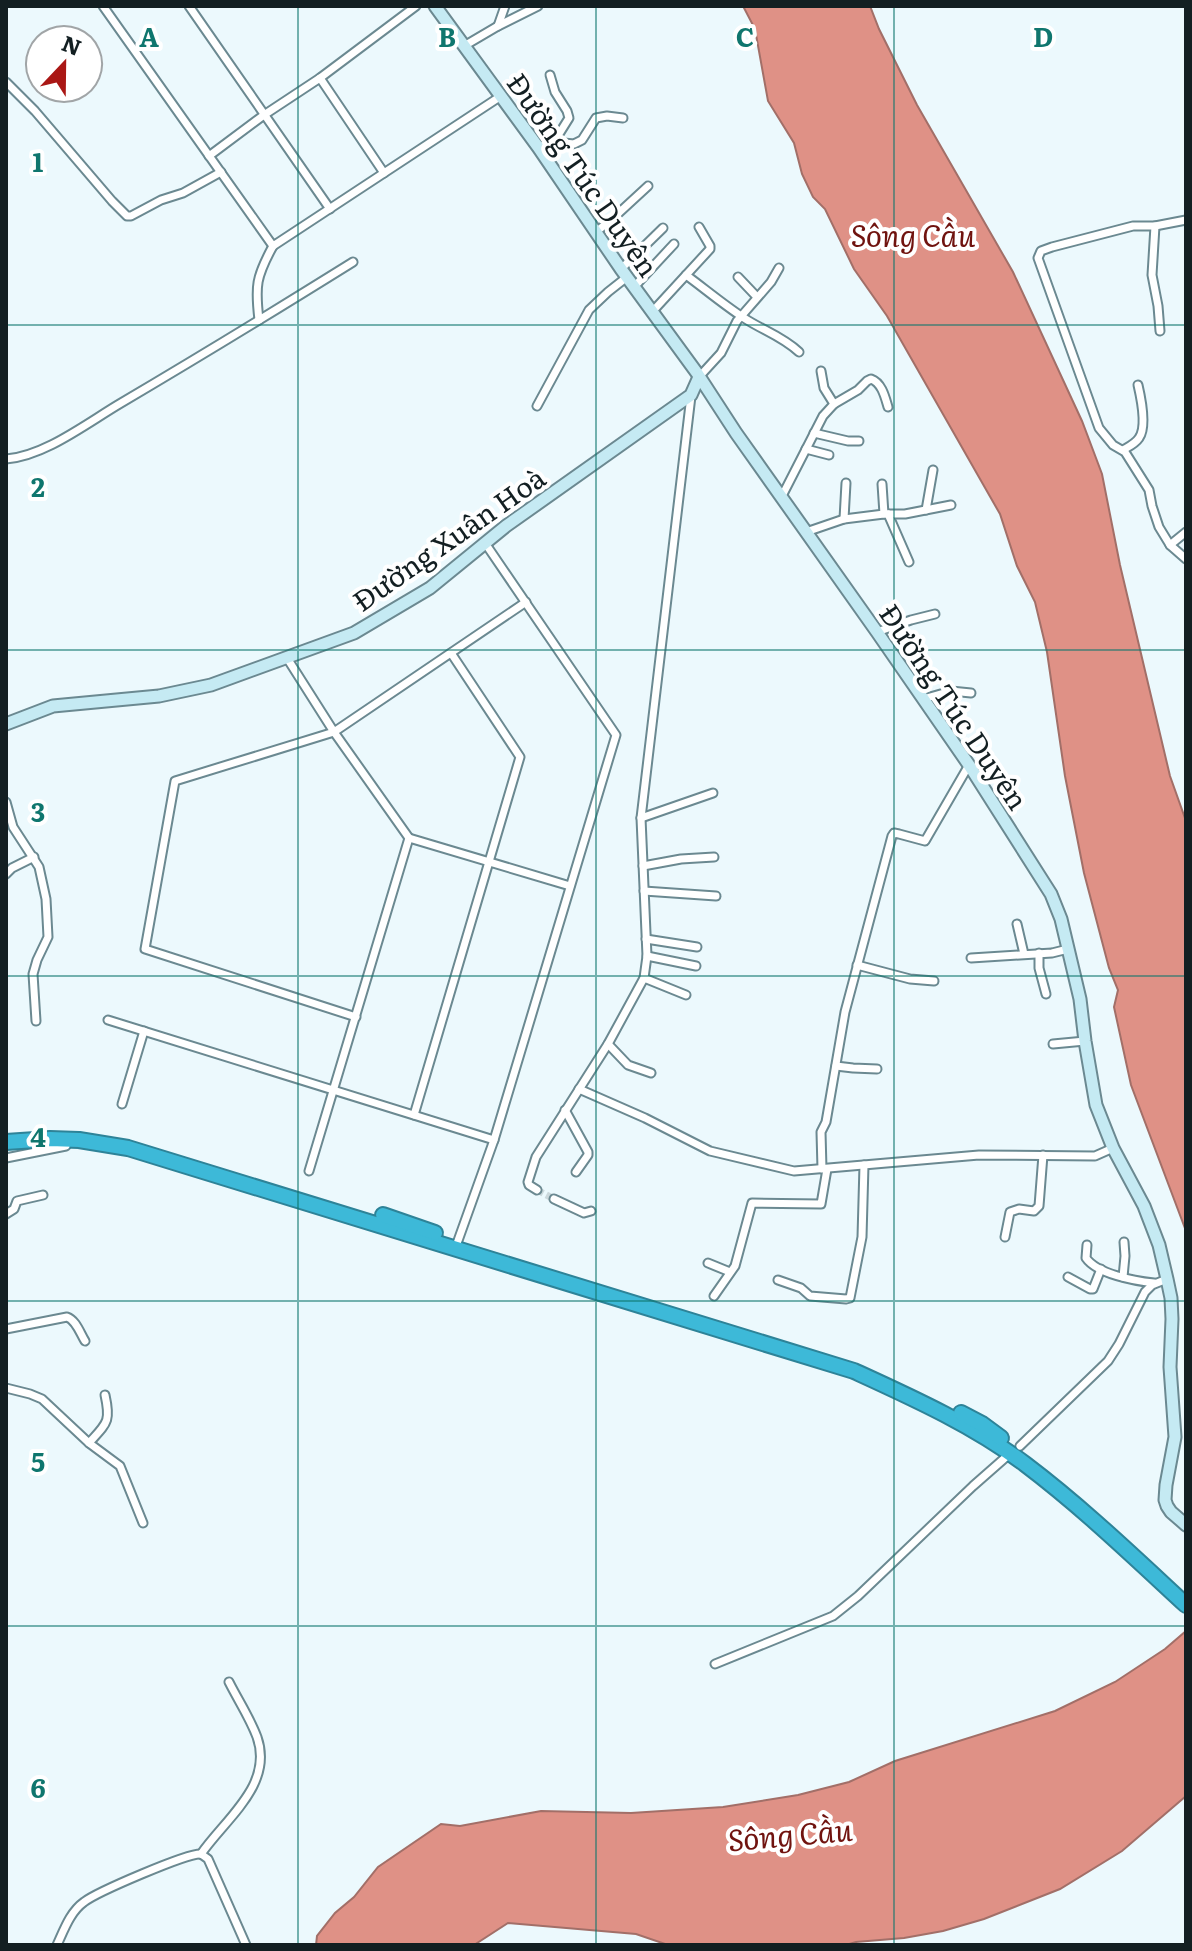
<svg xmlns="http://www.w3.org/2000/svg" width="1192" height="1951" font-family="Literata,serif">
  <style>
    .water { fill: #df9186; stroke: #a26f68; stroke-width: 2 }
    .lines { fill: none; stroke-linecap: round; stroke-linejoin: round }
    .street-tunnel { stroke: #cbd8dc; stroke-width: 7; stroke-dasharray: 7 3.5; stroke-linecap: butt }
    .street-casing { stroke: #6b8991; stroke-width: 11 }
    .secondary-casing { stroke: #6b8991; stroke-width: 15 }
    .highway-casing { stroke: #2e8398; stroke-width: 18 }
    .street { stroke: #fff; stroke-width: 7 }
    .secondary { stroke: #c5eaf3; stroke-width: 11 }
    .highway { stroke: #3db9d8; stroke-width: 14 }
    .grid { fill: none; stroke: #0f766e; stroke-width: 2; stroke-opacity: 0.55 }
    .labels { text-anchor: middle; dominant-baseline: central; stroke-width: 8; stroke-linejoin: round; paint-order: stroke }
    .street-label { font-size: 28px; fill: #131f22; stroke: #fff }
    .water-label { font-size: 30px; font-style: italic; fill: #70130f; stroke: #fff }
    .grid-label { font-size: 26px; text-anchor: middle; font-weight: bold; fill: #0f766e; stroke: #fff; stroke-width: 8; stroke-linejoin: round; paint-order: stroke }
  </style>
  <rect width="100%" height="100%" fill="#ecf9fd"/>
  <g class="water">
    <polygon points="743,6 870,6 879,29 917,105 1013,272 1082,421 1102,474 1120,565 1170,776 1186,821 1186,1231 1131,1085 1114,1007 1118,990 1109,968 1084,873 1065,776 1047,652 1035,602 1017,566 1000,514 887,316 854,269 825,209 813,197 802,174 794,143 768,101 755,29"/>
    <polygon points="1186,1631 1186,1796 1122,1851 1060,1889 984,1919 943,1931 904,1938 856,1942 846,1945 668,1945 636,1934 508,1923 474,1945 316,1945 317,1936 335,1913 354,1897 378,1867 441,1824 460,1826 541,1811 631,1813 723,1807 798,1795 849,1782 895,1761 1055,1711 1115,1682 1165,1649"/>
  </g>
  <g class="lines">
    <polyline class="street-tunnel" points="537,1190 554,1199"/>
    <g class="street-casing">
      <g id="street">
        <polyline points="103,6 273,246 501,96"/>
        <polyline points="189,6 330,209"/>
        <polyline points="498,26 505,6"/>
        <polyline points="464,46 498,26 538,6"/>
        <polyline points="550,75 555,92 567,111 569,118 554,142"/>
        <polyline points="320,78 384,173"/>
        <polyline points="6,82 35,111 112,201 127,216 131,216 161,200 183,193 221,172"/>
        <polyline points="538,147 554,142 574,144 582,140 596,118 607,116 623,118"/>
        <polyline points="209,156 264,115 320,78 416,6"/>
        <polyline points="1186,220 1155,226 1133,226 1052,247 1041,251 1038,258 1099,428 1113,445 1125,452 1149,490 1152,506 1159,527 1170,545 1186,559"/>
        <polyline points="1155,226 1152,275 1158,306 1160,331"/>
        <polyline points="597,231 610,221 648,186"/>
        <polyline points="621,269 663,228"/>
        <path d="M 686,275 C 705,289 724,305 744,318 C 762,330 782,336 799,352"/>
        <polyline points="738,277 757,297"/>
        <polyline points="634,287 674,244"/>
        <polyline points="652,312 710,249 710,246 699,227"/>
        <path d="M 259,320 C 255,286 256,277 273,246"/>
        <polyline points="821,371 824,388 834,404"/>
        <polyline points="699,377 721,353 737,321 771,282 779,268"/>
        <polyline points="537,406 589,310 608,292 627,277"/>
        <polyline points="814,433 848,441 859,441"/>
        <polyline points="806,449 829,455"/>
        <path d="M 1123,450 C 1128,447 1135,444 1139,438 C 1147,427 1141,398 1138,385"/>
        <path d="M 6,459 C 45,456 87,423 121,403 C 199,357 276,310 353,262"/>
        <polyline points="882,484 884,514"/>
        <path d="M 781,498 L 823,416 L 834,404 L 858,390 L 867,381 L 871,379 C 882,383 885,397 888,407"/>
        <polyline points="926,510 933,470"/>
        <polyline points="888,514 909,562"/>
        <polyline points="844,519 846,483"/>
        <polyline points="806,532 844,519 884,514 905,514 951,505"/>
        <polyline points="1170,545 1186,532"/>
        <polyline points="877,632 911,620 935,614"/>
        <polyline points="287,658 334,732 409,838 309,1171"/>
        <polyline points="923,699 951,691 971,693"/>
        <polyline points="6,802 13,827 39,867 46,899 48,937 37,960 33,974 36,1021"/>
        <polyline points="641,818 713,793"/>
        <polyline points="409,838 570,886"/>
        <polyline points="643,866 681,859 714,857"/>
        <polyline points="6,874 12,868 34,857"/>
        <polyline points="644,891 716,896"/>
        <polyline points="1017,924 1024,954"/>
        <polyline points="646,939 697,947"/>
        <polyline points="1039,953 1039,968 1046,994"/>
        <polyline points="647,956 696,966"/>
        <polyline points="971,958 1052,953 1068,949"/>
        <polyline points="857,965 910,979 934,981"/>
        <polyline points="644,978 686,995"/>
        <polyline points="356,1017 145,949 175,781 334,732 526,602"/>
        <polyline points="108,1020 494,1140"/>
        <polyline points="608,1044 628,1065 651,1073"/>
        <polyline points="1053,1044 1085,1041"/>
        <polyline points="836,1066 853,1068 877,1069"/>
        <polyline points="579,1089 645,1118 710,1151 794,1171 979,1155 1095,1156 1113,1148"/>
        <polyline points="122,1104 144,1031"/>
        <polyline points="565,1110 588,1152 588,1155 576,1172"/>
        <polyline points="414,1115 520,757 451,653"/>
        <polyline points="6,1158 66,1146"/>
        <polyline points="822,1169 821,1132 826,1122 845,1012 892,836 894,833 899,834 925,841 969,765"/>
        <polyline points="537,1190 529,1185 528,1182 536,1157 608,1044 644,978 647,956 641,818 691,396"/>
        <polyline points="554,1199 584,1213 591,1211"/>
        <polyline points="6,1214 14,1209 17,1201 43,1195"/>
        <polyline points="1005,1237 1010,1212 1019,1209 1034,1211 1039,1206 1043,1155"/>
        <path d="M 1087,1245 L 1086,1258 C 1097,1274 1135,1281 1154,1283"/>
        <polyline points="455,1249 494,1140 616,735 485,543"/>
        <polyline points="708,1263 730,1272"/>
        <polyline points="1068,1277 1090,1289 1093,1289 1101,1269"/>
        <polyline points="1123,1277 1125,1256 1124,1242"/>
        <polyline points="778,1280 801,1288 810,1296 846,1299 850,1298 862,1237 864,1165"/>
        <polyline points="714,1296 735,1266 752,1203 821,1204 827,1169"/>
        <path d="M 6,1329 L 67,1317 C 76,1320 80,1333 85,1341"/>
        <polyline points="6,1388 30,1394 42,1399 89,1443 120,1466 143,1523"/>
        <path d="M 89,1443 C 107,1423 111,1422 105,1395"/>
        <polyline points="1020,1446 1108,1361 1119,1344 1145,1292 1152,1285 1167,1279"/>
        <polyline points="715,1664 833,1616 858,1596 973,1486 1006,1457"/>
        <path d="M 201,1854 C 225,1819 274,1785 257,1737 C 250,1718 238,1700 229,1682"/>
        <polyline points="201,1854 208,1859 246,1945"/>
        <path d="M 57,1945 C 64,1930 70,1912 84,1902 C 97,1892 187,1853 201,1854"/>
      </g>
    </g>
    <g class="secondary-casing">
      <g id="secondary">
        <polyline points="435,6 538,147 621,269 697,373 736,433 877,632 969,765 1051,894 1061,919 1080,999 1085,1041 1096,1105 1113,1148 1144,1206 1159,1245 1167,1279 1171,1298 1172,1319 1170,1367 1175,1437 1166,1485 1165,1500 1167,1506 1171,1512 1186,1525"/>
        <polyline points="6,724 53,706 159,696 211,685 354,633 430,588 506,526 691,395 699,377"/>
      </g>
    </g>
    <g class="highway-casing">
      <g id="highway">
        <path d="M 6,1142 L 50,1139 L 79,1140 L 128,1148 L 854,1371 C 913,1398 973,1425 1025,1464 C 1082,1507 1134,1557 1186,1605"/>
        <polyline points="383,1215 435,1233"/>
        <polyline points="961,1413 982,1424 1001,1438"/>
      </g>
    </g>
    <use href="#street" class="street"/>
    <use href="#secondary" class="secondary"/>
    <use href="#highway" class="highway"/>
  </g>
  <path class="grid" d="M 298,6 L 298,1945M 596,6 L 596,1945M 894,6 L 894,1945M 6,325 L 1186,325M 6,650 L 1186,650M 6,976 L 1186,976M 6,1301 L 1186,1301M 6,1626 L 1186,1626"/>
  <g class="labels">
    <g class="street-label">
      <text transform="translate(584 174) rotate(55)">Đường Túc Duyên</text>
      <text transform="translate(448 538) rotate(-35)">Đường Xuân Hoà</text>
      <text transform="translate(955 706) rotate(56)">Đường Túc Duyên</text>
    </g>
    <g class="water-label">
      <text x="913" y="234">Sông Cầu</text>
      <text transform="translate(790 1833) rotate(-5)">Sông Cầu</text>
    </g>
  </g>
  <g class="grid-label">
    <text x="149" y="47">A</text>
    <text x="447" y="47">B</text>
    <text x="745" y="47">C</text>
    <text x="1043" y="47">D</text>
    <text x="38" y="172">1</text>
    <text x="38" y="497">2</text>
    <text x="38" y="822">3</text>
    <text x="38" y="1147">4</text>
    <text x="38" y="1472">5</text>
    <text x="38" y="1798">6</text>
  </g>
  <rect width="1192" height="1951" fill="none" stroke="#131f22" stroke-width="16"/>
  <g transform="translate(64 64) rotate(22)"><circle r="38" fill="#ffffff" stroke="#a1a5a7" stroke-width="2"/>
  <path d="M0-6L14 30L0 20L-14 30Z" fill="#aa1715"/>
  <text y="-12" font-size="22" font-weight="bold" text-anchor="middle" fill="#131f22">N</text>
  </g>
</svg>
